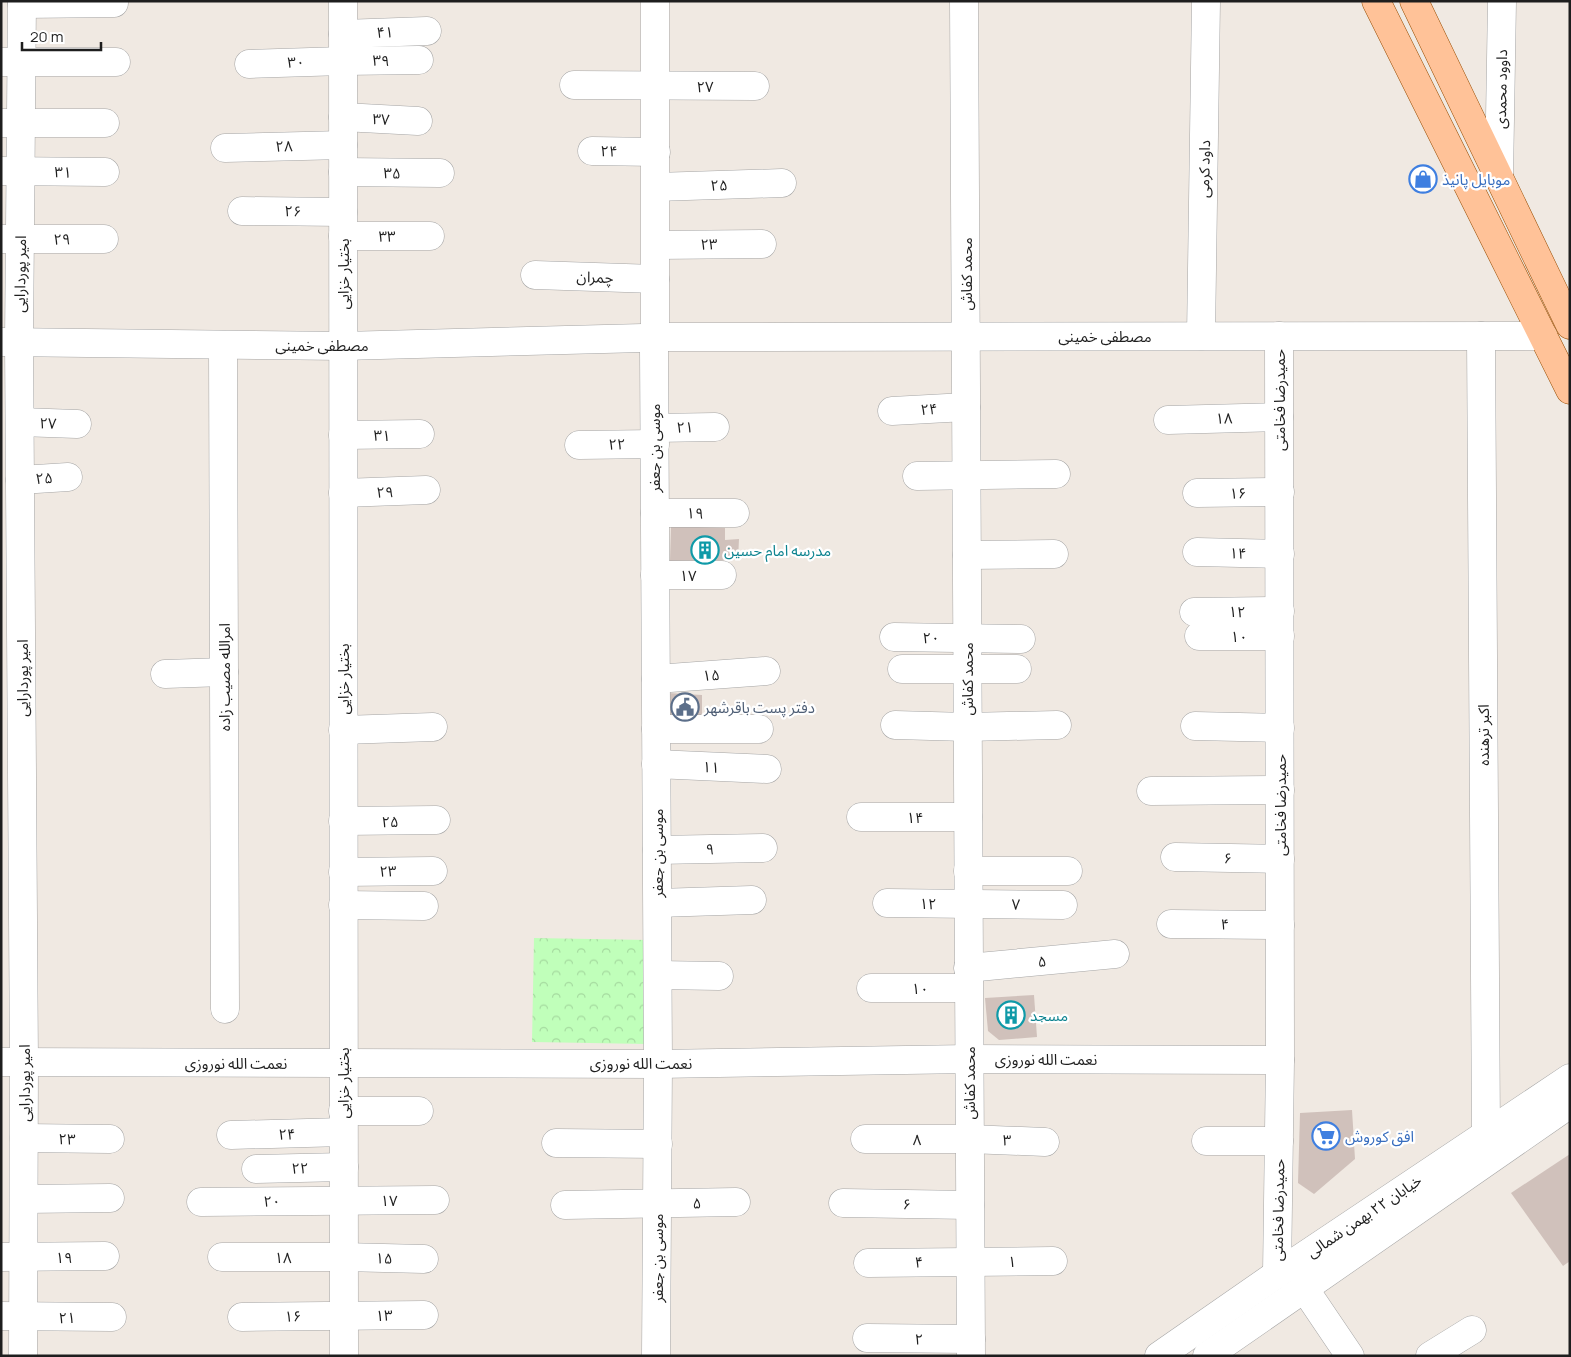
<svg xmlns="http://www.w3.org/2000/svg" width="1571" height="1357" font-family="Manrope,'Noto Sans Arabic',sans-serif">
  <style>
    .park { fill: url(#park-crowns) }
    .building { fill: #d0c1bb }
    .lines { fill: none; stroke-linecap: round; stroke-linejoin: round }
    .minor-casing { stroke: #a5a5a5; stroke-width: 29 }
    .major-casing { stroke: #974c00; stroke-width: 29 }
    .minor { stroke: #fff; stroke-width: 28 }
    .major { stroke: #ffc298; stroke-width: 28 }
    .labels { text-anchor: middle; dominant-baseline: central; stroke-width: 4.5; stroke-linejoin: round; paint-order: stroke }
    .street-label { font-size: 15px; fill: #1e1e1e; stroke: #fff }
    .shop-label { font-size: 15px; fill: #366cbe; stroke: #fff; text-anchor: start }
    .culture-label { font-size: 15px; fill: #0d838f; stroke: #fff; text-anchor: start }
    .service-label { font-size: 15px; fill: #4e5e75; stroke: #fff; text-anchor: start }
  </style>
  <defs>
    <pattern id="park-crowns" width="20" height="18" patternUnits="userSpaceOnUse" patternTransform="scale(1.25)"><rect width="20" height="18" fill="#c0ffba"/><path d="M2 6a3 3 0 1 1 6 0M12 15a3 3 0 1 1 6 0" fill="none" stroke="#a5da9f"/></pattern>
  </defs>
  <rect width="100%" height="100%" fill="#f0e9e2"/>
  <polygon class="park" points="534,938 648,940 646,1044 532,1042"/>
  <g class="building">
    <polygon points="671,526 725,528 725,540 739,539 738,560 670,561"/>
    <polygon points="668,693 702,695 702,720 666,720"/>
    <polygon points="1034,995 1037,1037 999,1040 988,1031 985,998"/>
    <polygon points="1352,1110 1355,1159 1314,1194 1298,1183 1300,1113"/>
    <polygon points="1570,1154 1570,1261 1563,1266 1511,1193"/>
  </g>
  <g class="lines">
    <g class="minor-casing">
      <g id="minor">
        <polyline points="22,1 19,342 24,1063 23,1356"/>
        <polyline points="343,1 344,1356"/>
        <polyline points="655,1 655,326"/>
        <polyline points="964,1 971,1356"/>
        <polyline points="22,4 114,3"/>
        <polyline points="343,34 427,31"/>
        <polyline points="1,62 116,62"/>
        <polyline points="249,64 343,61 419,60"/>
        <polyline points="574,85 755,86"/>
        <polyline points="343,117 418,121"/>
        <polyline points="1,123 105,123"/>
        <polyline points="225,148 343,145"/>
        <polyline points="592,151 656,152"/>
        <polyline points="1,171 105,172"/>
        <polyline points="343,172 440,173"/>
        <polyline points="1499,177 1502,1"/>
        <polyline points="656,187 782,183"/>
        <polyline points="242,211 343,212"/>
        <polyline points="343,236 430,236"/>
        <polyline points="3,239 104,239"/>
        <polyline points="656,245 762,244"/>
        <polyline points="535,275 655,279"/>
        <polyline points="1201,336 1206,1"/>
        <polyline points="1481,336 1486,1134"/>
        <polyline points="666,337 1543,336"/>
        <polyline points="2,342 343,346 643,338"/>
        <polyline points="223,345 225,1009"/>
        <polyline points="654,349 658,1064 656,1356"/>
        <polyline points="892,411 966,407"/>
        <polyline points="1168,420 1279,417"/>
        <polyline points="20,422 77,424"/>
        <polyline points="655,428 715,427"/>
        <polyline points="343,435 420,434"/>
        <polyline points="579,445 655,444"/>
        <polyline points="917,476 1056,474"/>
        <polyline points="20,480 68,477"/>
        <polyline points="343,493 426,490"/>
        <polyline points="1197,493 1280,492"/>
        <polyline points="655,513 735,513"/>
        <polyline points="1197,552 1280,554"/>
        <polyline points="967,555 1054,554"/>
        <polyline points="655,575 722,575"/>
        <polyline points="1194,612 1280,611"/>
        <polyline points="1199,636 1280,636"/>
        <polyline points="894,637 1021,639"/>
        <polyline points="902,669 1017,669"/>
        <polyline points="165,674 224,672"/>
        <polyline points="656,679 766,671"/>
        <polyline points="895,725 967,727 1057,725"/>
        <polyline points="1195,726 1280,728"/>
        <polyline points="656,729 759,729"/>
        <polyline points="343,730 433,727"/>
        <polyline points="656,764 767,769"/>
        <polyline points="1151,791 1280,790"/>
        <polyline points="861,817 968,817"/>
        <polyline points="343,821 436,820"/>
        <polyline points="657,850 763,848"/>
        <polyline points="1175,857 1280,859"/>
        <polyline points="968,871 1068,871"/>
        <polyline points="343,872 433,871"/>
        <polyline points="658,903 752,900"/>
        <polyline points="887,903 1063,905"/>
        <polyline points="343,905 424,906"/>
        <polyline points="1171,924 1280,925"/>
        <polyline points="968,968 1115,954"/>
        <polyline points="658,975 719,976"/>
        <polyline points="871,988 968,988"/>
        <polyline points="1,1062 658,1064 969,1059 1280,1060"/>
        <polyline points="343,1111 419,1111"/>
        <polyline points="231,1135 343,1132"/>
        <polyline points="24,1138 110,1139"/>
        <polyline points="865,1139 969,1139 1045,1142"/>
        <polyline points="1206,1141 1279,1141"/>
        <polyline points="556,1143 658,1144"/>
        <polyline points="256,1169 344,1167"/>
        <polyline points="24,1199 110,1198"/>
        <polyline points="201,1202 435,1200"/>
        <polyline points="843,1203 970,1205"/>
        <polyline points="565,1205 736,1202"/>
        <polyline points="1,1257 105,1256"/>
        <polyline points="222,1257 343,1257 424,1259"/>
        <polyline points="868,1263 1053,1261"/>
        <polyline points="1277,1274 1280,1060 1279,336"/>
        <polyline points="1304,1288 1350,1356"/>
        <polyline points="1,1316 112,1317"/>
        <polyline points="242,1317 424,1315"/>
        <polyline points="867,1338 971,1339"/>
        <polyline points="1159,1356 1277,1274 1570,1078"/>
        <polyline points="1207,1356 1570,1104"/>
        <polyline points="1430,1356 1472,1330"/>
      </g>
    </g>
    <g class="major-casing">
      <g id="major">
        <polyline points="1376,1 1570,390"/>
        <polyline points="1414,1 1570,325"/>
      </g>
    </g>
    <use href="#minor" class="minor"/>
    <use href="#major" class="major"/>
  </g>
  <defs>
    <g id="shop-ring" transform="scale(1.4375)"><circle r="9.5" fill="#fff" stroke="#3f7fe0" stroke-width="1.5"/><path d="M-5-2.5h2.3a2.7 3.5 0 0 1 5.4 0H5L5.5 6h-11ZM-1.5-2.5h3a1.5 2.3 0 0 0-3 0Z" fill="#3f7fe0"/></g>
    <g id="building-ring" transform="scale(1.4375)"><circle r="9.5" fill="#fff" stroke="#0f9aa8" stroke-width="1.5"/><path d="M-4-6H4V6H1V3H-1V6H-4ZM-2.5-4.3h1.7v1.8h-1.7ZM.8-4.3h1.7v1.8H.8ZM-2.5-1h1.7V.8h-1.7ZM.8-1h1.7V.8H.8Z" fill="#0f9aa8"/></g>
    <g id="civic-ring" transform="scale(1.4375)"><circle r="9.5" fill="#fff" stroke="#5c6f8a" stroke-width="1.5"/><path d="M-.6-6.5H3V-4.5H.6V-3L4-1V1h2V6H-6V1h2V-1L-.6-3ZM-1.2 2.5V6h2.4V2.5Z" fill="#5c6f8a"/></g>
    <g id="supermarket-ring" transform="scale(1.4375)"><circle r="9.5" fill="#fff" stroke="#3f7fe0" stroke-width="1.5"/><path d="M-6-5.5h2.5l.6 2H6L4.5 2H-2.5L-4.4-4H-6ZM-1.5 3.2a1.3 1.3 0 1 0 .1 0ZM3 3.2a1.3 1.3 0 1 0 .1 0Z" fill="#3f7fe0"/></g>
  </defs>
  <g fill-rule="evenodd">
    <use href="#shop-ring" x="1423" y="179"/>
    <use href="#building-ring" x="705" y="550"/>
    <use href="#civic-ring" x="685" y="707"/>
    <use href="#building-ring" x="1011" y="1015"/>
    <use href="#supermarket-ring" x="1326" y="1136"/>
  </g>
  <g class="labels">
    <g class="street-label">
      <text transform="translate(385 32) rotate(-1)">۴۱</text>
      <text x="381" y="60">۳۹</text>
      <text transform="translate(296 62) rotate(-2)">۳۰</text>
      <text x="705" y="86">۲۷</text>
      <text transform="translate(1501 89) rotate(-89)">داوود محمدی</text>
      <text transform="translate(381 119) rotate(3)">۳۷</text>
      <text transform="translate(284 146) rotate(-2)">۲۸</text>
      <text transform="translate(609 151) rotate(1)">۲۴</text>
      <text transform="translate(1204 169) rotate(-89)">داود کرمی</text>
      <text transform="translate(63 172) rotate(1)">۳۱</text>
      <text transform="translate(392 173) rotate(1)">۳۵</text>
      <text transform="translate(719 185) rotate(-2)">۲۵</text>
      <text transform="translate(293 211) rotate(1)">۲۶</text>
      <text x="387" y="236">۳۳</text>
      <text transform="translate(62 239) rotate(-1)">۲۹</text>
      <text transform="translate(709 244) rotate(-1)">۲۳</text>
      <text transform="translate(20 274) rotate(-89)">امیر پوردارایی</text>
      <text transform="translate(343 274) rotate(-90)">بختیار خزایی</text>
      <text transform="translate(966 274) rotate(-90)">محمد کفاش</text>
      <text transform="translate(595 277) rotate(2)">چمران</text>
      <text x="1105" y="336">مصطفی خمینی</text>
      <text x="322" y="345">مصطفی خمینی</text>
      <text transform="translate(1279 400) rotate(-90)">حمیدرضا فخامتی</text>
      <text transform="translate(929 409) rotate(-3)">۲۴</text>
      <text transform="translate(1224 418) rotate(-1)">۱۸</text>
      <text transform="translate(48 423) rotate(2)">۲۷</text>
      <text transform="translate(685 427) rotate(-1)">۲۱</text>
      <text x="382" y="435">۳۱</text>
      <text transform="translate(617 444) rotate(-1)">۲۲</text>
      <text transform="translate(654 448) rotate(-90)">موسی بن جعفر</text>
      <text transform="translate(44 478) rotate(-4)">۲۵</text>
      <text transform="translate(385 492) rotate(-2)">۲۹</text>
      <text transform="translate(1238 493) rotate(-1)">۱۶</text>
      <text transform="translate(695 513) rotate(1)">۱۹</text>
      <text transform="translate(1238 553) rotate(2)">۱۴</text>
      <text x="688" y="575">۱۷</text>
      <text x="1237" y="611">۱۲</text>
      <text x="1239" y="636">۱۰</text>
      <text x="931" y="637">۲۰</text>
      <text transform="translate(711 675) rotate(-4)">۱۵</text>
      <text transform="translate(224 677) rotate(-90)">امرالله مصیب زاده</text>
      <text transform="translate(22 678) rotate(-90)">امیر پوردارایی</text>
      <text transform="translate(343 679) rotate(-90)">بختیار خزایی</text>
      <text transform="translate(967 679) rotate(-90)">محمد کفاش</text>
      <text transform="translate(1483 735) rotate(-90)">اکبر ترهنده</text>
      <text transform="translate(711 767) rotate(3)">۱۱</text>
      <text transform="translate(1280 805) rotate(-90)">حمیدرضا فخامتی</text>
      <text x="915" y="817">۱۴</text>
      <text x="390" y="821">۲۵</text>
      <text transform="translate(710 849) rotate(-1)">۹</text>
      <text transform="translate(657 853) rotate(-90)">موسی بن جعفر</text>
      <text transform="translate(1228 858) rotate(1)">۶</text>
      <text transform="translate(388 871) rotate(-1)">۲۳</text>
      <text x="928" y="903">۱۲</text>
      <text transform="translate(1016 904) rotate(1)">۷</text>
      <text transform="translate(1225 924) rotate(1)">۴</text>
      <text transform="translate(1042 961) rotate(-6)">۵</text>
      <text x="920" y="988">۱۰</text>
      <text x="1046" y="1059">نعمت الله نوروزی</text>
      <text x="236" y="1063">نعمت الله نوروزی</text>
      <text x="641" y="1063">نعمت الله نوروزی</text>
      <text transform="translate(24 1083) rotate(-90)">امیر پوردارایی</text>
      <text transform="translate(343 1083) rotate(-90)">بختیار خزایی</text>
      <text transform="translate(969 1083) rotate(-90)">محمد کفاش</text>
      <text transform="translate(287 1134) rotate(-1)">۲۴</text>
      <text transform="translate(67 1139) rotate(1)">۲۳</text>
      <text x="917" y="1139">۸</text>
      <text transform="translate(1007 1140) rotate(2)">۳</text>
      <text transform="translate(300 1168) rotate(-1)">۲۲</text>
      <text x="389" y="1200">۱۷</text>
      <text transform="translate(272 1201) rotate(-1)">۲۰</text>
      <text transform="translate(697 1203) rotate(-1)">۵</text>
      <text transform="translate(907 1204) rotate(1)">۶</text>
      <text transform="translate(1278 1210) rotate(-89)">حمیدرضا فخامتی</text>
      <text transform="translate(1364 1216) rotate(-34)">خیابان ۲۲ بهمن شمالی</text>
      <text x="64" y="1257">۱۹</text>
      <text x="283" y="1257">۱۸</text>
      <text transform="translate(384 1258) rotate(2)">۱۵</text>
      <text transform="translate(657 1258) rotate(-90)">موسی بن جعفر</text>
      <text x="1012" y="1261">۱</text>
      <text transform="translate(919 1262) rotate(-1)">۴</text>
      <text x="384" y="1315">۱۳</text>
      <text transform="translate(293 1316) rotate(-1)">۱۶</text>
      <text x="67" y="1317">۲۱</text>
      <text transform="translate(919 1339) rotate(1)">۲</text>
    </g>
    <g class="shop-label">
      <text x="1442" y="179">موبایل پانیذ</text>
      <text x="1345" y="1136">افق کوروش</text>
    </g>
    <g class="culture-label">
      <text x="724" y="550">مدرسه امام حسین</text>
      <text x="1030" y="1015">مسجد</text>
    </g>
    <g class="service-label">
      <text x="704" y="707">دفتر پست باقرشهر</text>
    </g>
  </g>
  <rect width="1571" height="1357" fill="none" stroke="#1e1e1e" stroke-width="5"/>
  <path d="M22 42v8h79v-8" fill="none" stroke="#1e1e1e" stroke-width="2.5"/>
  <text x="30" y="42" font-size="15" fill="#1e1e1e" stroke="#ffffff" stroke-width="4" paint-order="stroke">20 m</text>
</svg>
